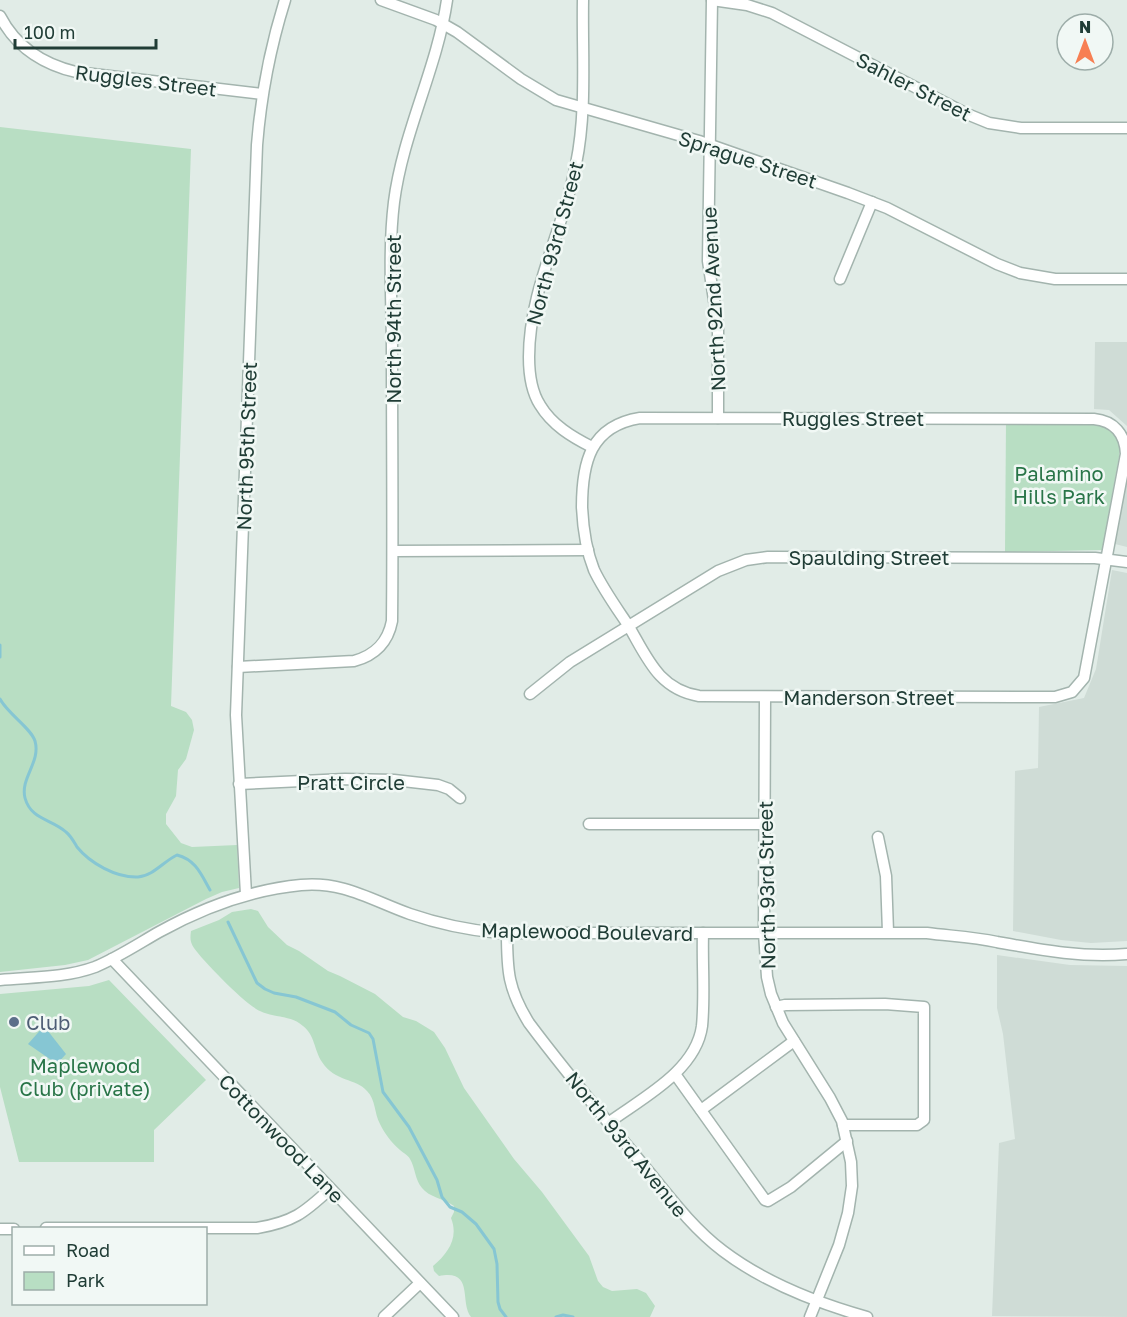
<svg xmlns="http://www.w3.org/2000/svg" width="1127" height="1317" font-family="'Golos Text',sans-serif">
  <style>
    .built { fill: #cfdcd6 }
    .green { fill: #b8dec3 }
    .water { fill: #86c6d3 }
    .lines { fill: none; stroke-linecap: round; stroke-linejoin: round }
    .stream { stroke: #86c6d3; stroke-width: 3 }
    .minor-casing { stroke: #a3b4ae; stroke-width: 13 }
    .minor { stroke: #fff; stroke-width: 10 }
    .service-dot { fill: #5c6f8a; stroke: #f1f8f5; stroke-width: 2 }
    .labels { text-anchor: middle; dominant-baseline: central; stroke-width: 5; stroke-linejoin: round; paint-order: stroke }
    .street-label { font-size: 20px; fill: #203d36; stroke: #f1f8f5 }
    .park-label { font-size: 20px; fill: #297548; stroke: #f1f8f5 }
    .service-label { font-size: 20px; fill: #4e5e75; stroke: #f1f8f5; text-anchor: start }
  </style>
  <rect width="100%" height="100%" fill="#e1ece7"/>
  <g class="built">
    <polygon points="1095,342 1127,342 1127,426 1109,410 1094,409"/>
    <polygon points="1127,480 1127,547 1115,544"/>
    <polygon points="1112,570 1127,573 1127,941 1091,943 1061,940 1013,931 1015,771 1038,768 1039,707 1084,698 1096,669"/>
    <polygon points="997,955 1070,965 1127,966 1127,1317 992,1316 999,1143 1015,1139 1003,1034 997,1008"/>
  </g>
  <g class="green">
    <polygon points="0,127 191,149 171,706 186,712 192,720 194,730 186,759 178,770 176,796 166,814 166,824 181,843 192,847 237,845 239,888 222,892 206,899 88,960 65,965 0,972"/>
    <path d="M 1006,423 L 1100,423 C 1113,429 1119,438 1120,451 L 1102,550 L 1005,552 Z"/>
    <path d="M 251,909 L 258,911 L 268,927 L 287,945 L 299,951 L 328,971 L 340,976 L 375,994 L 403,1017 L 416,1021 L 434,1032 L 445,1048 L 464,1088 L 514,1159 L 542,1192 L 589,1256 L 598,1281 L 603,1287 L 612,1291 L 637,1289 L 646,1293 L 655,1306 L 650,1317 L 471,1317 C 459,1302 475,1269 439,1276 L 434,1271 L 433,1266 C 448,1253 459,1238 451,1218 L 454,1212 L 454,1206 C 444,1199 429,1197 422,1188 C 415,1180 415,1167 410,1159 C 408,1155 402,1152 400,1150 C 391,1142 385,1134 380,1124 C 374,1113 376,1100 367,1091 C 356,1078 335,1082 322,1062 C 314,1050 315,1035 303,1026 C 291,1015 274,1018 260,1011 C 247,1006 203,961 194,948 C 190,942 190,938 191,931 L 219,920 L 232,912 Z"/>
    <polygon points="109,980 206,1080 154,1130 154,1162 19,1162 0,1087 0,994 89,986"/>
  </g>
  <polygon class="water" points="44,1026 66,1054 57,1064 28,1044"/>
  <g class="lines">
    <g class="stream">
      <polyline points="0,645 0,657"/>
      <path d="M 0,699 C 8,714 31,728 35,741 C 41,762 20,778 25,798 C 31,820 52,819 66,832 C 71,836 74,842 77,847 C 90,863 116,878 138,877 C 153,876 164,861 177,855 C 196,860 201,874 210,890"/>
      <polyline points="228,922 257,983 265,989 274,993 296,997 335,1012 351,1025 369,1033 373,1039 383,1092 409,1127 437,1180 442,1197 450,1207 462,1212 476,1224 494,1249 497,1264 498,1302 500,1309 506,1317"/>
      <polyline points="556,1317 563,1315 573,1317"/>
    </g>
    <g class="minor-casing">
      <g id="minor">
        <polyline points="381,0 436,20 457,32 521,79 556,100 699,141 848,193 887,208 997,264 1020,273 1055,279 1127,279"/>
        <path d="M 583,0 C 582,54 587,111 576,164 C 564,229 529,289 529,357 C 529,374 531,391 540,405 C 552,425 572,437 592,447"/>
        <polyline points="712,0 747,5 772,13 967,114 989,123 1021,128 1127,128"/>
        <polyline points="712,0 708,261 718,326 718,418"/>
        <path d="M 0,16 C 16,47 42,64 76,72 L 262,94"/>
        <polyline points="840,279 872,202"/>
        <path d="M 640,418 L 1094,419 C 1114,421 1125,434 1126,454 L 1084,678 L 1072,692 L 1055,697 L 699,696 C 658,689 647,657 628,625 C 616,607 603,589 594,570 C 586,550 583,529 582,507 C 582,463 590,426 640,418 Z"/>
        <polyline points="393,551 588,550"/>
        <path d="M 238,667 L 354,661 C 376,655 388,642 392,621 C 393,531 392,442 392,352 C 392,303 388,251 394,202 C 403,132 437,69 447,0"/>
        <polyline points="530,694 570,662 718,571 746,560 768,557 1095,558 1127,562"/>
        <polyline points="765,697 764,933 767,977 771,994 783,1023 830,1098 842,1121 851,1162 852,1186 848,1213 839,1245 810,1317"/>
        <polyline points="239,784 345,779 394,780 438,785 449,789 460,798"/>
        <polyline points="589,824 764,824"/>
        <polyline points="878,837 886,876 888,932"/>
        <path d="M 246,894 L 236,715 L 257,145 C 261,95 270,48 285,0"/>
        <path d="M 507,933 C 507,971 508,989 529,1023 C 564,1070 602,1115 640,1161 C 666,1192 690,1226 723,1251 C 764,1282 817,1303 867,1317"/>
        <polyline points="112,959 453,1317"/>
        <path d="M 0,980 C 31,977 65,978 95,967 C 117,958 138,944 159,932 C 204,907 249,890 301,885 C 343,881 371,900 410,914 C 439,924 468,930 499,933 L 927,933 C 950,936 973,937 997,942 C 1041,950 1082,958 1127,954"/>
        <polyline points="776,1007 785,1005 885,1004 924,1007 924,1120 917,1125 843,1125"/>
        <polyline points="675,1074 765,1200 768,1201 791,1187 847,1141"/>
        <polyline points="701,1110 794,1041"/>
        <path d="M 608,1123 C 642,1098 696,1071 702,1026 C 705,995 702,964 703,933"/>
        <path d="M 46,1228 L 257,1228 C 293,1222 304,1213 330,1189"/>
        <polyline points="0,1229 14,1229"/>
        <polyline points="384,1317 420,1283"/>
      </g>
    </g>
    <use href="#minor" class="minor"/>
  </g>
  <circle class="service-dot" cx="14" cy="1022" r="6"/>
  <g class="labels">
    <g class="street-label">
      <text transform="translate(146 80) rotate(7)">Ruggles Street</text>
      <text transform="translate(914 86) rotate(27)">Sahler Street</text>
      <text transform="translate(748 159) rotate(18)">Sprague Street</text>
      <text transform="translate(554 243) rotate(-75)">North 93rd Street</text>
      <text transform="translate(713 299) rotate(-93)">North 92nd Avenue</text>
      <text transform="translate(393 319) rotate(-90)">North 94th Street</text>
      <text x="853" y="418">Ruggles Street</text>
      <text transform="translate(246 446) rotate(-88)">North 95th Street</text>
      <text x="869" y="557">Spaulding Street</text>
      <text x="869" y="697">Manderson Street</text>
      <text x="351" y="782">Pratt Circle</text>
      <text transform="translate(766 885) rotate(-91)">North 93rd Street</text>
      <text transform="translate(587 931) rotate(1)">Maplewood Boulevard</text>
      <text transform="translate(282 1138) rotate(46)">Cottonwood Lane</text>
      <text transform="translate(627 1144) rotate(51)">North 93rd Avenue</text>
    </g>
    <g class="park-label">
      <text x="1059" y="473">Palamino<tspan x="1059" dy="23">Hills Park</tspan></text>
      <text x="85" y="1065">Maplewood<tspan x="85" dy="23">Club (private)</tspan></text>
    </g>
    <g class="service-label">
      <text x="26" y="1022">Club</text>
    </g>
  </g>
  <rect x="12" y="1227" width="195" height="78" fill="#f1f8f5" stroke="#9dada9" stroke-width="1.5"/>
  <rect x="24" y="1246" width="30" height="9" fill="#ffffff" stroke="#9dada9" stroke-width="1.5"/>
  <text x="66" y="1257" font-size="18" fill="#203d36">Road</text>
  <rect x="24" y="1272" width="30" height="18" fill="#b8dec3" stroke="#9dada9" stroke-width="1.5"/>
  <text x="66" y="1287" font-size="18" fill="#203d36">Park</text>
  <g transform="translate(1085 42)"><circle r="28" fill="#f1f8f5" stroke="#9dada9" stroke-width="1.5"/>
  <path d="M0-4.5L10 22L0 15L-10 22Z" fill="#f77f53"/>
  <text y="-9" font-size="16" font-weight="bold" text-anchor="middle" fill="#203d36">N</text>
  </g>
  <path d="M15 39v9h141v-9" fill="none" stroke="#203d36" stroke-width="3"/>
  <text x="24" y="39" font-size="18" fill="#203d36" stroke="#f1f8f5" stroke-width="4.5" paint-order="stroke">100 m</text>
</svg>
